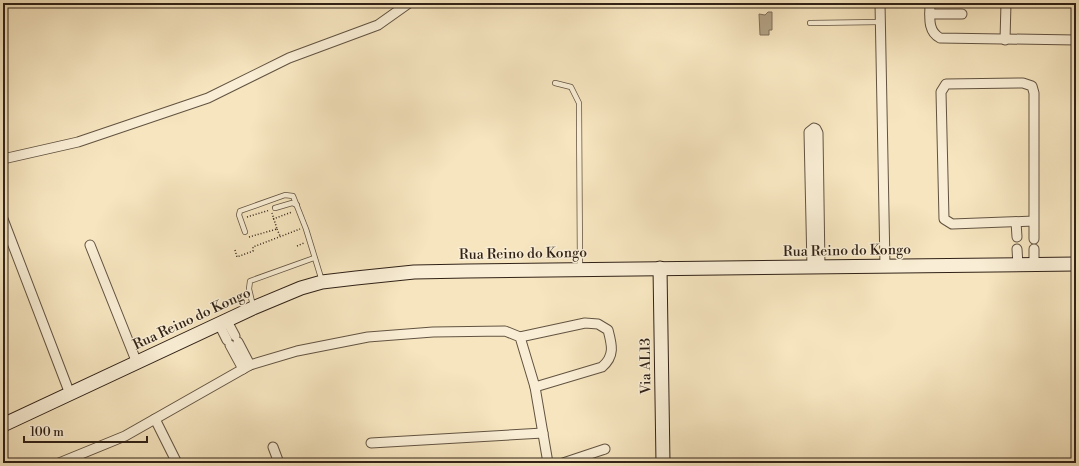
<svg xmlns="http://www.w3.org/2000/svg" width="1079" height="466" font-family="'Libre Bodoni',serif">
  <style>
    .water { fill: #b3a386; stroke: #7f6f5a }
    .lines { fill: none; stroke-linecap: round; stroke-linejoin: round }
    .lane-casing { stroke: #625341; stroke-width: 6 }
    .street-casing { stroke: #625341; stroke-width: 11 }
    .secondary-casing { stroke: #312217; stroke-width: 15 }
    .path { stroke: #312217; stroke-width: 1.5; stroke-dasharray: 1 2; stroke-linecap: butt }
    .lane { stroke: #f9eed5; stroke-width: 4.5 }
    .street { stroke: #f9eed5; stroke-width: 9 }
    .secondary { stroke: #f9eed5; stroke-width: 13 }
    .labels { text-anchor: middle; dominant-baseline: central; stroke-width: 3; stroke-linejoin: round; paint-order: stroke }
    .street-label { font-size: 14px; fill: #312217; stroke: #f9eed5 }
  </style>
  <rect width="100%" height="100%" fill="#f6e5bf"/>
  <filter id="stains"><feTurbulence type="fractalNoise" baseFrequency=".005" numOctaves="4"/><feColorMatrix values="0 0 0 0 .2 0 0 0 0 .09 0 0 0 0 .02 0 0 0 .5 -.17"/></filter>
  <radialGradient id="worn" r=".72"><stop offset=".6" stop-color="#630" stop-opacity="0"/><stop offset="1" stop-color="#630" stop-opacity=".3"/></radialGradient>
  <polygon class="water" points="768,12 772,12 772,30 769,30 769,35 760,35 759,14 765,15"/>
  <g class="lines">
    <g class="lane-casing">
      <g id="lane">
        <polyline points="810,23 881,22"/>
        <polyline points="555,83 571,87 579,103 580,269"/>
        <polyline points="275,208 292,203 297,205"/>
        <polyline points="245,232 239,215 240,211 285,195 293,196 306,229 322,281"/>
        <polyline points="253,306 249,289 250,281 314,258"/>
      </g>
    </g>
    <g class="street-casing">
      <g id="street">
        <polyline points="880,3 885,266"/>
        <path d="M 930,3 C 930,16 927,31 940,38 L 1076,40"/>
        <polyline points="930,14 962,14"/>
        <polyline points="1005,40 1006,3"/>
        <polyline points="3,159 78,142 208,98 289,58 378,25 409,3"/>
        <polyline points="3,219 70,394"/>
        <polyline points="1034,221 952,224 944,219 941,92 946,84 1023,83 1032,86 1034,93 1034,239"/>
        <polyline points="1016,222 1017,237"/>
        <polyline points="90,245 137,363"/>
        <polyline points="1017,249 1018,265"/>
        <polyline points="1034,265 1034,249"/>
        <polyline points="812,267 809,132 814,128 816,129 818,133 820,267"/>
        <polyline points="227,321 235,336"/>
        <polyline points="219,324 227,340"/>
        <path d="M 520,337 L 585,323 L 598,324 L 608,330 C 612,345 615,356 602,367 L 535,387"/>
        <polyline points="238,342 250,365"/>
        <polyline points="230,345 243,369"/>
        <polyline points="155,419 177,463"/>
        <polyline points="371,443 543,433"/>
        <polyline points="273,447 279,463"/>
        <polyline points="59,463 125,436 250,365 297,351 368,337 433,332 505,331 520,337 535,387 548,463"/>
        <polyline points="563,463 605,449"/>
      </g>
    </g>
    <g class="secondary-casing">
      <g id="secondary">
        <polyline points="660,268 663,463"/>
        <polyline points="3,425 253,308 301,288 322,282 356,278 414,272 467,271 1076,264"/>
      </g>
    </g>
    <g class="path">
      <polyline points="247,217 270,210"/>
      <polyline points="273,219 292,212"/>
      <polyline points="277,229 280,236"/>
      <polyline points="249,237 277,229 272,213"/>
      <polyline points="297,246 304,243"/>
      <polyline points="235,250 237,257 253,251 253,247 300,229"/>
    </g>
    <use href="#lane" class="lane"/>
    <use href="#street" class="street"/>
    <use href="#secondary" class="secondary"/>
  </g>
  <g class="labels">
    <g class="street-label">
      <text transform="translate(847 251) rotate(-1)">Rua Reino do Kongo</text>
      <text transform="translate(523 254) rotate(-1)">Rua Reino do Kongo</text>
      <text transform="translate(192 319) rotate(-25)">Rua Reino do Kongo</text>
      <text transform="translate(646 366) rotate(-91)">Via AL13</text>
    </g>
  </g>
  <rect width="1079" height="466" fill="none" stroke="#f6e5bf" stroke-width="16"/>
  <rect x="4" y="4" width="1071" height="458" fill="none" stroke="#312217" stroke-width="2"/>
  <rect x="8" y="8" width="1063" height="450" fill="none" stroke="#312217"/>
  <path d="M24 436v6h123v-6" fill="none" stroke="#312217" stroke-width="2"/>
  <text x="30" y="436" font-size="12" fill="#312217" stroke="#f9eed5" stroke-width="3" paint-order="stroke">100 m</text>
  <rect width="100%" height="100%" filter="url(#stains)"/>
  <rect width="100%" height="100%" fill="url(#worn)"/>
</svg>
